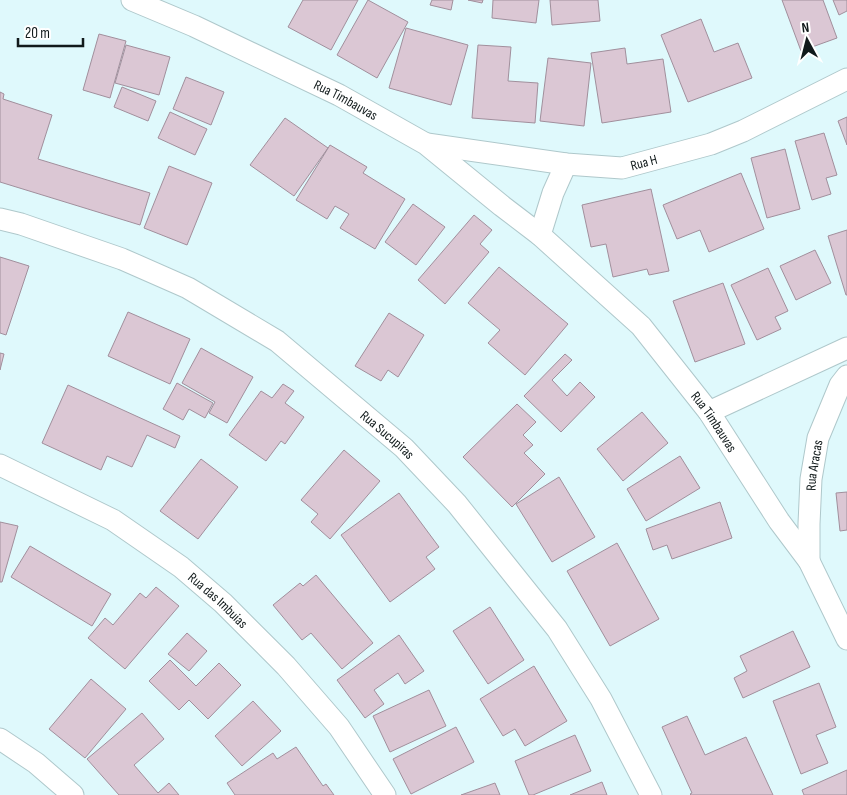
<svg xmlns="http://www.w3.org/2000/svg" width="847" height="795" font-family="'Sofia Sans Condensed',sans-serif">
  <style>
    .building { fill: #dbc7d4; stroke: #a18f9c }
    .lines { fill: none; stroke-linecap: round; stroke-linejoin: round }
    .minor-casing { stroke: #afc8cb; stroke-width: 23 }
    .minor { stroke: #fff; stroke-width: 21 }
    .labels { text-anchor: middle; dominant-baseline: central; stroke-width: 4; stroke-linejoin: round; paint-order: stroke }
    .street-label { font-size: 14px; fill: #111a1b; stroke: #fff }
  </style>
  <rect width="100%" height="100%" fill="#dff9fc"/>
  <g class="building">
    <polygon points="303,0 358,0 331,50 288,27"/>
    <polygon points="368,0 408,22 377,78 337,55"/>
    <polygon points="432,0 453,0 451,10 430,5"/>
    <polygon points="468,0 483,0 482,3"/>
    <polygon points="493,0 539,0 536,23 492,18"/>
    <polygon points="550,0 598,0 600,21 552,25"/>
    <polygon points="782,0 823,0 837,38 801,51"/>
    <polygon points="833,0 847,0 847,11 839,15"/>
    <polygon points="701,19 714,52 738,43 752,78 688,102 661,35"/>
    <polygon points="406,28 468,45 451,105 389,88"/>
    <polygon points="99,34 126,41 110,98 83,90"/>
    <polygon points="126,45 170,57 159,95 115,83"/>
    <polygon points="478,45 511,47 508,81 538,83 535,123 472,118"/>
    <polygon points="625,48 627,64 663,59 671,112 602,123 591,53"/>
    <polygon points="548,58 591,63 584,126 540,121"/>
    <polygon points="186,77 224,92 211,125 173,109"/>
    <polygon points="122,87 156,101 148,121 114,107"/>
    <polygon points="0,92 4,94 3,99 52,115 38,159 150,193 140,225 0,182"/>
    <polygon points="170,112 207,129 195,155 158,138"/>
    <polygon points="847,117 847,145 838,121"/>
    <polygon points="285,118 328,148 294,196 250,165"/>
    <polygon points="824,133 837,175 826,178 831,194 812,200 795,141"/>
    <polygon points="330,145 367,167 363,173 405,199 375,249 340,228 349,214 335,206 327,219 296,200"/>
    <polygon points="785,149 800,209 767,218 751,158"/>
    <polygon points="169,166 212,183 187,245 144,228"/>
    <polygon points="741,173 764,229 709,252 700,230 677,239 663,205"/>
    <polygon points="651,189 669,271 649,275 647,269 613,277 606,244 591,247 582,205"/>
    <polygon points="413,204 445,227 416,265 385,242"/>
    <polygon points="474,215 492,230 480,244 489,252 445,304 418,280"/>
    <polygon points="847,230 847,295 846,295 828,236"/>
    <polygon points="815,250 831,283 796,300 780,266"/>
    <polygon points="0,257 29,266 6,335 0,333"/>
    <polygon points="499,267 568,324 525,375 488,343 500,330 468,303"/>
    <polygon points="768,268 788,311 775,317 781,329 757,340 731,285"/>
    <polygon points="723,283 745,344 695,362 673,301"/>
    <polygon points="128,312 190,339 170,384 108,356"/>
    <polygon points="389,313 424,335 398,377 388,370 381,381 355,366"/>
    <polygon points="201,348 253,377 227,423 209,413 215,402 182,383"/>
    <polygon points="0,353 4,354 0,370"/>
    <polygon points="565,354 572,360 552,380 567,396 580,382 595,397 561,432 524,396"/>
    <polygon points="177,383 213,403 205,418 189,409 183,420 163,409"/>
    <polygon points="283,384 294,391 285,403 304,417 285,444 281,441 266,461 229,435 261,391 272,398"/>
    <polygon points="68,385 180,436 175,448 147,435 132,467 107,456 101,470 42,443"/>
    <polygon points="517,404 536,422 523,435 533,445 524,453 545,474 512,507 463,457"/>
    <polygon points="642,412 668,443 623,481 597,449"/>
    <polygon points="344,450 380,481 330,539 311,522 318,514 301,500"/>
    <polygon points="680,456 700,488 646,521 627,489"/>
    <polygon points="201,459 238,487 198,539 160,511"/>
    <polygon points="559,477 595,537 552,562 516,504"/>
    <polygon points="847,492 847,530 840,531 836,493"/>
    <polygon points="399,493 439,547 426,557 435,569 390,602 341,535"/>
    <polygon points="720,502 732,538 672,559 667,545 653,550 646,529"/>
    <polygon points="0,522 18,526 2,582 0,582"/>
    <polygon points="617,543 659,619 610,646 567,571"/>
    <polygon points="30,546 111,594 92,626 11,577"/>
    <polygon points="316,575 373,643 342,669 311,633 302,640 273,605 300,583 303,586"/>
    <polygon points="156,587 179,606 125,669 88,638 105,618 113,625 140,593 146,598"/>
    <polygon points="490,607 524,660 488,684 453,631"/>
    <polygon points="793,631 810,667 743,698 734,678 747,671 740,656"/>
    <polygon points="187,633 207,651 189,671 168,654"/>
    <polygon points="399,635 424,671 405,684 398,673 374,690 384,704 365,718 337,680"/>
    <polygon points="170,660 196,686 219,663 241,685 208,719 189,700 179,710 149,681"/>
    <polygon points="534,666 567,721 525,746 515,729 503,736 480,699"/>
    <polygon points="91,679 126,709 85,758 49,729"/>
    <polygon points="819,683 836,727 816,735 828,763 801,774 773,701"/>
    <polygon points="429,690 446,726 390,752 373,716"/>
    <polygon points="253,701 281,731 242,766 215,736"/>
    <polygon points="142,713 164,739 134,765 158,793 169,783 179,795 119,795 87,759"/>
    <polygon points="687,716 705,755 746,737 773,795 691,795 690,794 692,793 662,727"/>
    <polygon points="456,727 474,762 411,794 393,759"/>
    <polygon points="575,735 591,771 533,795 529,795 515,761"/>
    <polygon points="296,747 323,786 326,784 334,795 235,795 227,783 273,753 277,759"/>
    <polygon points="847,770 847,795 804,795 802,790"/>
    <polygon points="602,782 607,795 570,795"/>
    <polygon points="495,783 500,795 461,795"/>
  </g>
  <g class="lines">
    <g class="minor-casing">
      <g id="minor">
        <path id="s1" d="M 132,0 L 194,26 L 339,95 L 426,144 L 502,206 L 540,235 L 641,326 L 709,412 L 779,521 L 809,561 L 847,639"/>
        <path id="s2" d="M 427,144 L 566,164 L 622,168 L 711,144 L 743,131 L 847,79"/>
        <path id="s3" d="M 0,219 L 21,224 L 122,259 L 188,288 L 277,341 L 404,448 L 457,504 L 557,629 L 601,699 L 651,795"/>
        <polyline points="540,235 553,193 566,164"/>
        <polyline points="709,412 847,348"/>
        <path id="s4" d="M 0,465 L 113,520 L 181,567 L 223,603 L 286,666 L 339,727 L 385,795"/>
        <path id="s5" d="M 809,561 L 809,524 L 811,479 L 818,438 L 840,385 L 847,376"/>
        <polyline points="0,739 36,763 73,795"/>
      </g>
    </g>
    <use href="#minor" class="minor"/>
  </g>
  <g class="labels">
    <g class="street-label">
      <text stroke="none"><textPath href="#s1" startOffset="236">Rua Timbauvas</textPath></text>
      <text stroke="none"><textPath href="#s2" startOffset="219">Rua H</textPath></text>
      <text stroke="none"><textPath href="#s1" startOffset="730">Rua Timbauvas</textPath></text>
      <text stroke="none"><textPath href="#s3" startOffset="449">Rua Sucupiras</textPath></text>
      <text stroke="none"><textPath href="#s5" startOffset="96">Rua Aracas</textPath></text>
      <text stroke="none"><textPath href="#s4" startOffset="258">Rua das Imbuias</textPath></text>
    </g>
  </g>
  <g transform="translate(807 40) rotate(353)" stroke="#ffffff" stroke-width="4" paint-order="stroke">
  <path d="M0-4L9 19L0 12L-9 19Z" fill="#111a1b"/>
  <text y="-8" font-size="14" font-weight="bold" text-anchor="middle" fill="#111a1b">N</text>
  </g>
  <path d="M18 38v8h65v-8" fill="none" stroke="#111a1b" stroke-width="2.5"/>
  <text x="25" y="38" font-size="15" fill="#111a1b" stroke="#ffffff" stroke-width="4" paint-order="stroke">20 m</text>
</svg>
